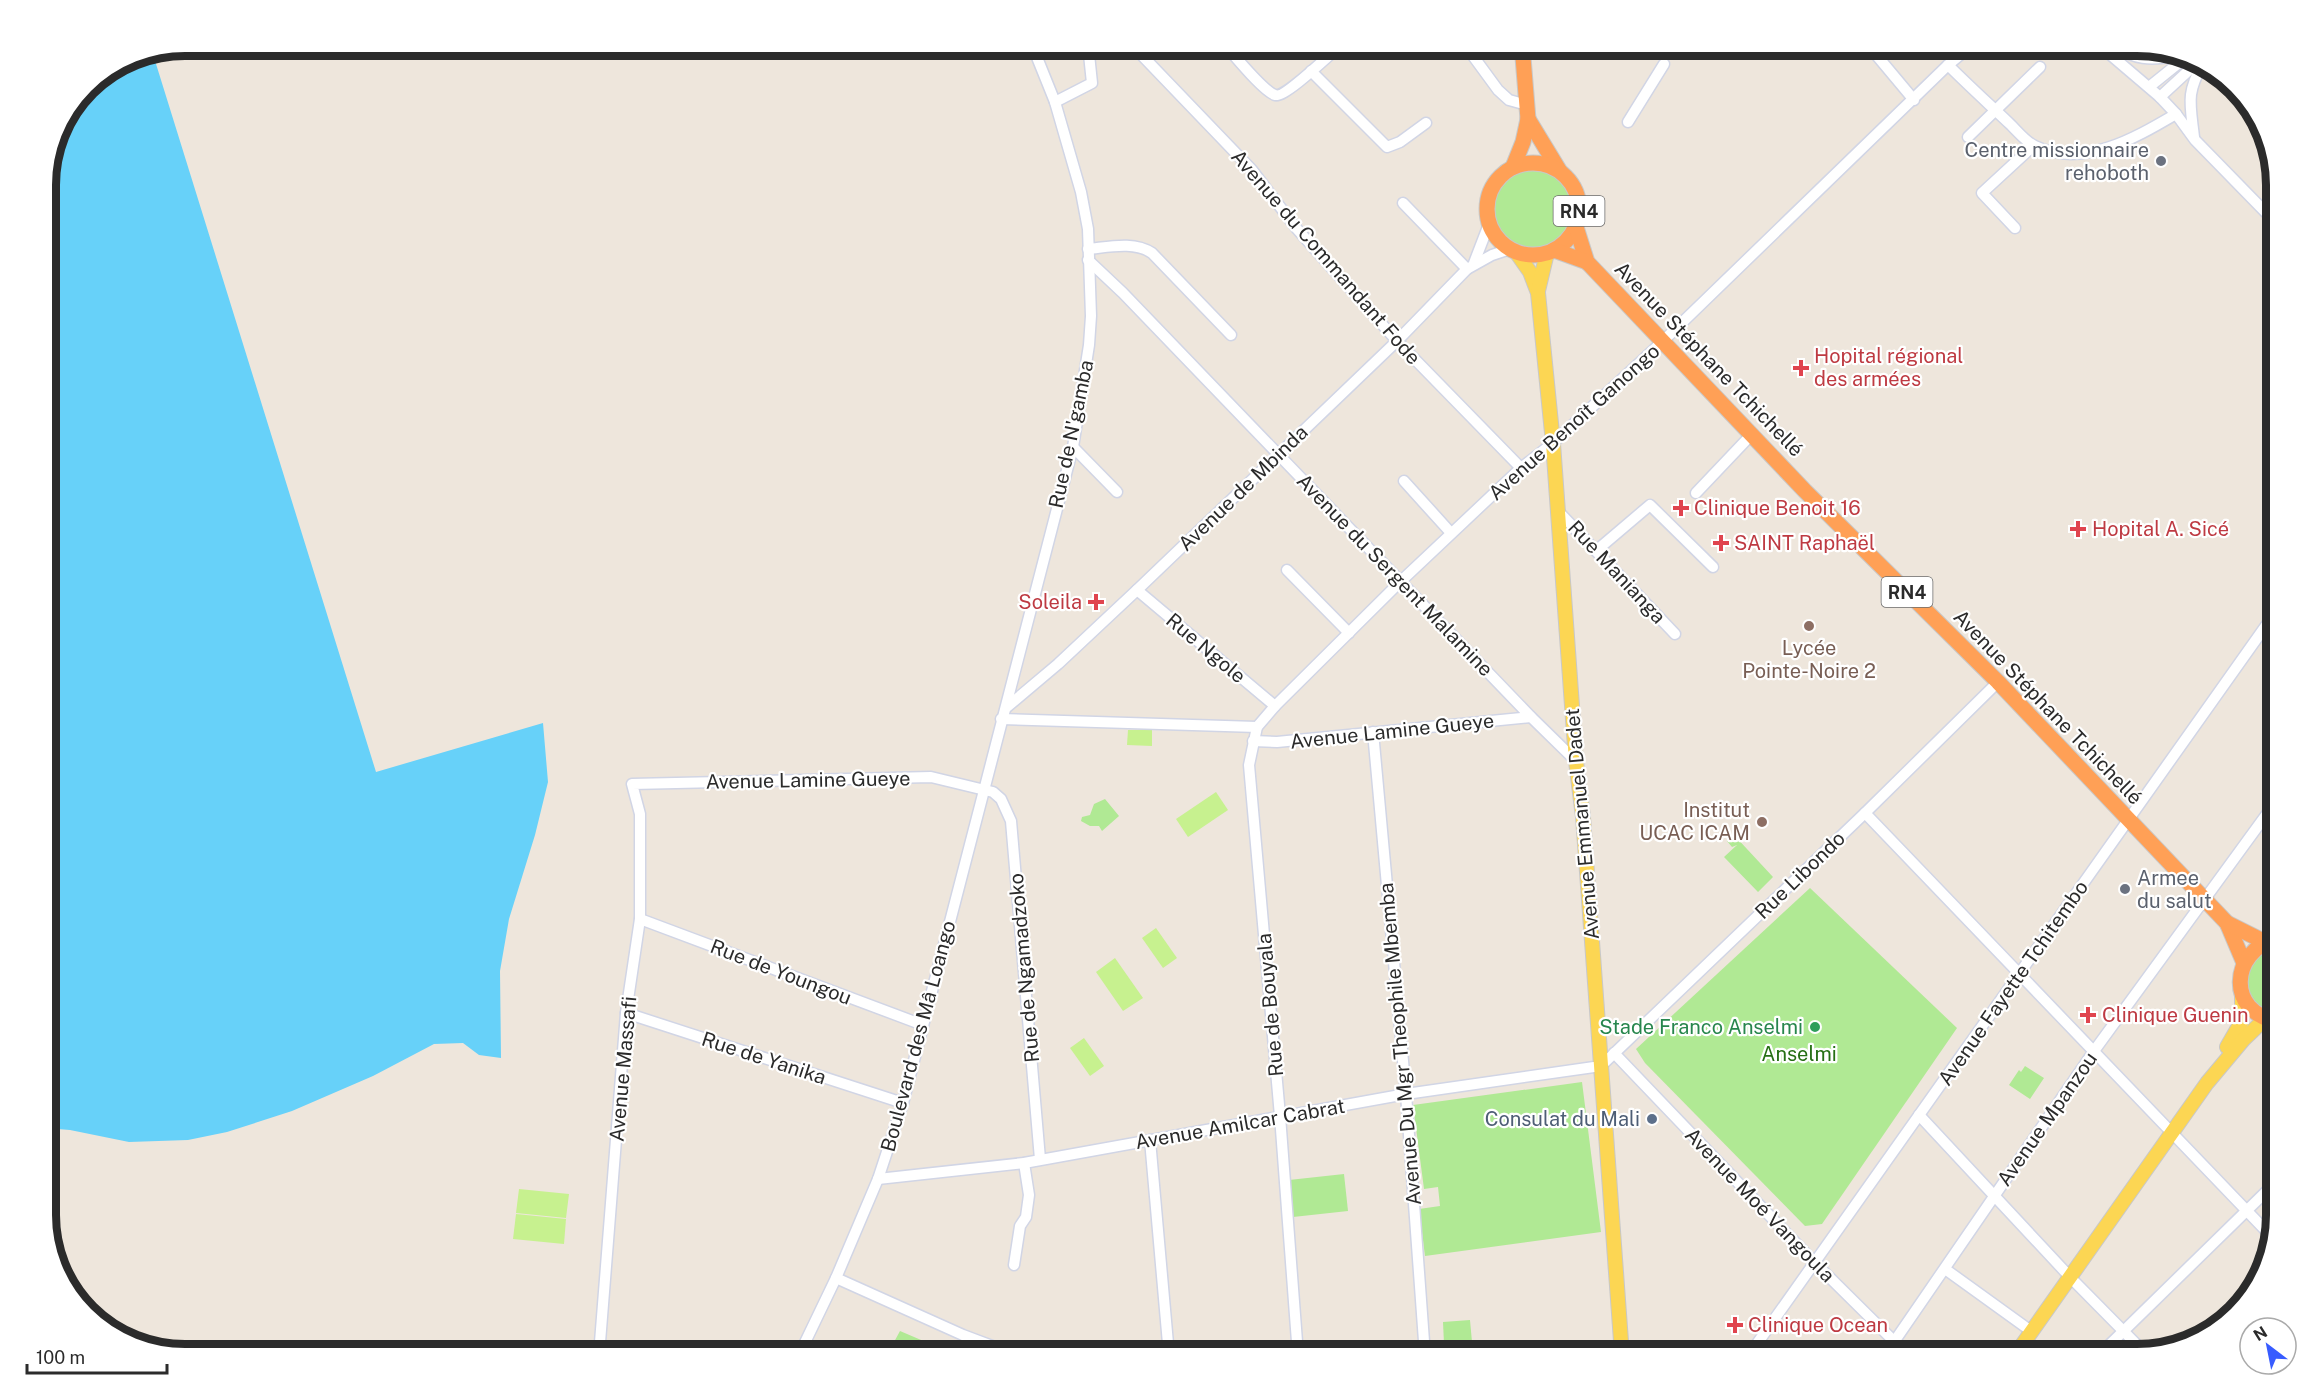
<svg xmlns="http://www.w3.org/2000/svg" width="2322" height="1400" font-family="'Public Sans',sans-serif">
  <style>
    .green { fill: #b0e994 }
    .pitch { fill: #c7f18f }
    .water { fill: #67d1f9 }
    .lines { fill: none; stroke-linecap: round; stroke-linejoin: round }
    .minor-casing { stroke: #d1d5e5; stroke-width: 13 }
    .major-casing { stroke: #c8c8c8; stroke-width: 16 }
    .highway-casing { stroke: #c8c8c8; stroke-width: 17 }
    .minor { stroke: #fff; stroke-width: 10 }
    .major { stroke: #fcd653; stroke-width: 14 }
    .highway { stroke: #ffa056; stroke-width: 15 }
    .worship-dot { fill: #6b7280; stroke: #fff; stroke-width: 2 }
    .health-dot { fill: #e0444e; stroke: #fff; stroke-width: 2 }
    .education-dot { fill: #8d6e63; stroke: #fff; stroke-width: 2 }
    .leisure-dot { fill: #2e9e5b; stroke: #fff; stroke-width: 2 }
    .service-dot { fill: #5c6f8a; stroke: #fff; stroke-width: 2 }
    .labels { text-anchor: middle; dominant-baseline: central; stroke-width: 4.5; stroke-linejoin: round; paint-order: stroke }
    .shield { fill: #fff; stroke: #6b6b6b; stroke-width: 1.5 }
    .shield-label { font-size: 18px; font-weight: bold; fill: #2b2b2b }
    .worship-label { font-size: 20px; fill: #5b616d; stroke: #fff; text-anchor: end }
    .street-label { font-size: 20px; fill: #2b2b2b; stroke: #fff }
    .health-label { font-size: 20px; fill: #be3a42; stroke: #fff; text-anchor: start }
    .education-label { font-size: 20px; fill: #785e54; stroke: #fff }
    .leisure-label { font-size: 20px; fill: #27864d; stroke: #fff; text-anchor: end }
    .park-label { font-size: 20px; fill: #266f14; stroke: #fff }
    .service-label { font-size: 20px; fill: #4e5e75; stroke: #fff; text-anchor: end }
    .rim { fill: none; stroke: #2b2b2b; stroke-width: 8 }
  </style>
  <rect width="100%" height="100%" fill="#eee6dc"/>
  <g class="green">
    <circle cx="1532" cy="208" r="41"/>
    <polygon points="1105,799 1119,816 1102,831 1099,826 1090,826 1081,821 1082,817 1090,815 1094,804"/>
    <polygon points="1734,835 1773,877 1758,892 1724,857 1737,845 1732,847 1727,841"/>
    <polygon points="1810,888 1957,1028 1822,1224 1805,1226 1645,1063 1636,1049"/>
    <polygon points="2277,943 2277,1017 2262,1012 2246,994 2245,970 2251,958"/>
    <polygon points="2025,1066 2044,1078 2030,1099 2009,1085 2019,1070 2021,1072"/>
    <polygon points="1582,1082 1601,1232 1425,1256 1419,1209 1440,1206 1438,1187 1424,1189 1413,1105"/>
    <polygon points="1344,1174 1348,1211 1293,1217 1289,1180"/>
    <polygon points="1470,1320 1472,1342 1444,1344 1443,1322"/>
    <polygon points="900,1331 954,1354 959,1343 994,1355 887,1355"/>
  </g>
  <g class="pitch">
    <polygon points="1128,730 1152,730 1152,746 1127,745"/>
    <polygon points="1216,792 1228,810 1188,837 1176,819"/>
    <polygon points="1156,928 1177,958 1163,968 1142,938"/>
    <polygon points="1115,958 1143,998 1123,1011 1096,972"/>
    <polygon points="1084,1038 1104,1066 1090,1076 1070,1048"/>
    <polygon points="519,1189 569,1194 566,1218 516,1213"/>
    <polygon points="516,1214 566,1219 564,1244 513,1239"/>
  </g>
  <polygon class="water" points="152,51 376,772 543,723 548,782 535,835 509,919 500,971 501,1058 479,1055 463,1043 434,1044 373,1076 292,1111 227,1132 188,1140 129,1142 70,1130 45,1128 45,176 56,131 86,86 131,55"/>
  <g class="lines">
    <g class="minor-casing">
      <g id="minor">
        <polyline points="1132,45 1252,170 1297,229 1397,341 1521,468"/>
        <path d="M 1225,45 C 1235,56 1263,91 1275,95 C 1284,99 1331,53 1341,45"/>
        <polyline points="1465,45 1498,90 1509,100 1527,105"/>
        <polyline points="1868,45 1914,100"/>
        <polyline points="2099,45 2160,97 2176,114 2195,140 2277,224"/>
        <path d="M 2113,45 C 2134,59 2151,62 2175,55"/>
        <path d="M 1948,65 C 1968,85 1990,105 2011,125 C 2018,132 2026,142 2035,146 C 2083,169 2135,138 2176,114"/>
        <polyline points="1311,71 1387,147 1400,142 1426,123"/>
        <polyline points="2149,87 2185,58"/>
        <polyline points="2160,97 2199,61"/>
        <polyline points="1055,102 1092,83 1088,45"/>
        <polyline points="1628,122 1664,64"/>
        <polyline points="1968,137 2040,67"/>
        <path d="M 2194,137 C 2190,102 2186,94 2203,63"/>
        <polyline points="1403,203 1467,269"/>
        <polyline points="2015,228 1982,193 2033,146"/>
        <path d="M 1088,249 C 1109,247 1134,241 1152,253 L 1231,335"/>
        <polyline points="1088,260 1123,293 1531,717 1576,761"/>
        <polyline points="1474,263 1489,224"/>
        <polyline points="1073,447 1117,492"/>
        <polyline points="1404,481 1451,533"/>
        <polyline points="1696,493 1752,434"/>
        <polyline points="1558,511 1675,634"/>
        <polyline points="1597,550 1650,505 1713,567"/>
        <polyline points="1287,570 1349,633"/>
        <polyline points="1137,590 1275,706"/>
        <polyline points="1007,707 1058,664 1137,590 1397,341 1467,269 1492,255 1510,249"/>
        <polyline points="1001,719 1257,727"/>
        <polyline points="1373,732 1406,1094 1425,1355"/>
        <polyline points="1253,741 1277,742 1531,717"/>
        <polyline points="1865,813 2271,1236"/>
        <polyline points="640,919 923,1025"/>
        <polyline points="626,1013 903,1103"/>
        <polyline points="1614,1053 1814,1262 1908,1355"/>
        <polyline points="1919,1115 2070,1277 2145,1353"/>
        <polyline points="1150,1140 1169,1355"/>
        <polyline points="878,1179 1024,1163 1406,1094 1601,1066 1865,813 1998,682"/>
        <polyline points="1014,1265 1020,1226 1026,1217 1029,1195 1024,1163"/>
        <polyline points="1945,1269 2031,1331"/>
        <polyline points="836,1278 963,1335 1016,1355"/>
        <polyline points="599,1355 626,1013 640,919 640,814 632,784 931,777 993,792 1001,799 1011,821 1040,1159"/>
        <polyline points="799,1355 836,1278 878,1179 903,1103 1073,447 1089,345 1091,316 1088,229 1081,192 1055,102 1032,45"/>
        <polyline points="1298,1355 1280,1116 1249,765 1257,727 1275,706 1400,582 1521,468 1553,443 1662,342 1948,65 1972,45"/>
        <polyline points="1749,1355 2277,610"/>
        <polyline points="1885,1355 2094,1051 2277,800"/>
        <polyline points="2099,1355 2277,1181"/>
      </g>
    </g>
    <g class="major-casing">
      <g id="major">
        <polyline points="1516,252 1530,272 1538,293 1553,443 1576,761 1583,817 1622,1355"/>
        <polyline points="1538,291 1547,253"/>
        <polyline points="2227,1047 2242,1021 2242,993"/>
        <polyline points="2015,1355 2207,1083 2243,1040 2265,1019"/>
      </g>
    </g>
    <g class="highway-casing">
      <g id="highway">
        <polyline points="1528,119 1559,170"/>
        <circle cx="1533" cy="209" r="46"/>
        <polyline points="1513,167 1523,142 1528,119 1522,45"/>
        <polyline points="1576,227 1587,262 1805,491 1998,682 2227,923 2244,963"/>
        <polyline points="1554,250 1587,262"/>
        <polyline points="2227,923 2265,942"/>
        <path d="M 2277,938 C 2229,952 2227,1013 2277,1021"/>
      </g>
    </g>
    <use href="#minor" class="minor"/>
    <use href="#major" class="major"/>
    <use href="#highway" class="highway"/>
  </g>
  <g class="worship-dot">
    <circle cx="2161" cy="161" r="6"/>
    <circle cx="2125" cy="889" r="6"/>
  </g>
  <g class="health-dot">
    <path d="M1798 359h6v6h6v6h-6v6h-6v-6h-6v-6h6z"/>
    <path d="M1678 499h6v6h6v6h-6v6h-6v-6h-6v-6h6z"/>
    <path d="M2075 520h6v6h6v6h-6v6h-6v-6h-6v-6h6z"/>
    <path d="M1718 534h6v6h6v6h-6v6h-6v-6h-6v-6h6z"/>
    <path d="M1093 593h6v6h6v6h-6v6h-6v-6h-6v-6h6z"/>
    <path d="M2085 1006h6v6h6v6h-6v6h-6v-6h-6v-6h6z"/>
    <path d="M1732 1316h6v6h6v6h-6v6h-6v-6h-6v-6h6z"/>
  </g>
  <g class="education-dot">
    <circle cx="1809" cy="626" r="6"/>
    <circle cx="1762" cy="822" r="6"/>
  </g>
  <circle class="leisure-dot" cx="1815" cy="1027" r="6"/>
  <circle class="service-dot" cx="1652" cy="1119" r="6"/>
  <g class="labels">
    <g class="shield">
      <rect x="1553.5" y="196" width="51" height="30" rx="4.5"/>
      <rect x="1881.5" y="577" width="51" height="30" rx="4.5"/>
    </g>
    <g class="shield-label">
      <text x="1579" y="211">RN4</text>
      <text x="1907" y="592">RN4</text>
    </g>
    <g class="worship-label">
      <text x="2149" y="150">Centre missionnaire<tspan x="2149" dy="23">rehoboth</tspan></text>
      <text x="2137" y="878" text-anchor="start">Armee<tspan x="2137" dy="23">du salut</tspan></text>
    </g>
    <g class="street-label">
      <text transform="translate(1326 257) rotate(49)">Avenue du Commandant Fode</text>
      <text transform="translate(1709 359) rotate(46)">Avenue Stéphane Tchichellé</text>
      <text transform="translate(1574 422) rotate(-42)">Avenue Benoît Ganongo</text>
      <text transform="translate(1071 434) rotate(-78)">Rue de N'gamba</text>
      <text transform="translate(1243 488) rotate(-44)">Avenue de Mbinda</text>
      <text transform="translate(1617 572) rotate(47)">Rue Manianga</text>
      <text transform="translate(1395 575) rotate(46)">Avenue du Sergent Malamine</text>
      <text transform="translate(1206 648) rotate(40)">Rue Ngole</text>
      <text transform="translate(2048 707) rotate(46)">Avenue Stéphane Tchichellé</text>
      <text transform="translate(1392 731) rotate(-6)">Avenue Lamine Gueye</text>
      <text transform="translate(808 780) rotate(-1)">Avenue Lamine Gueye</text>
      <text transform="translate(1582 824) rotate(-95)">Avenue Emmanuel Dadet</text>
      <text transform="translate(1800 875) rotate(-44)">Rue Libondo</text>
      <text transform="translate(1024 968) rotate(-95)">Rue de Ngamadzoko</text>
      <text transform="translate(781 972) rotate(21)">Rue de Youngou</text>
      <text transform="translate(2013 983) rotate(-55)">Avenue Fayette Tchitembo</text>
      <text transform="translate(1270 1005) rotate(-95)">Rue de Bouyala</text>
      <text transform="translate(918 1036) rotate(-75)">Boulevard des Mâ Loango</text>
      <text transform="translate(1400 1044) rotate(-95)">Avenue Du Mgr Theophile Mbemba</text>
      <text transform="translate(764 1058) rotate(18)">Rue de Yanika</text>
      <text transform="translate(623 1069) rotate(-85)">Avenue Massafi</text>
      <text transform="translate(2047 1119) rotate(-55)">Avenue Mpanzou</text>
      <text transform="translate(1240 1124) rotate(-10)">Avenue Amilcar Cabrat</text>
      <text transform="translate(1760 1205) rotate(46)">Avenue Moé Vangoula</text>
    </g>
    <g class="health-label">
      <text x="1814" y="356">Hopital régional<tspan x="1814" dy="23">des armées</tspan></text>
      <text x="1694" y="508">Clinique Benoit 16</text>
      <text x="2092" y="529">Hopital A. Sicé</text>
      <text x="1734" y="543">SAINT Raphaël</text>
      <text x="1082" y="602" text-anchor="end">Soleila</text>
      <text x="2102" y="1015">Clinique Guenin</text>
      <text x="1748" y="1325">Clinique Ocean</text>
    </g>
    <g class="education-label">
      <text x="1809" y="648">Lycée<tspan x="1809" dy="23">Pointe-Noire 2</tspan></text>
      <text x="1750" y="810" text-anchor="end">Institut<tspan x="1750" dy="23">UCAC ICAM</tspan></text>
    </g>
    <g class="leisure-label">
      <text x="1803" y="1027">Stade Franco Anselmi</text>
    </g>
    <g class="park-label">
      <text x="1799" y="1054">Anselmi</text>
    </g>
    <g class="service-label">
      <text x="1640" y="1119">Consulat du Mali</text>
    </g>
  </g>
  <path d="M0 0H2322V1400H0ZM185 56H2137A129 129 0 0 1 2266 185V1215A129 129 0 0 1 2137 1344H185A129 129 0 0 1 56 1215V185A129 129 0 0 1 185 56Z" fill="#fff" fill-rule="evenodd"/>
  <path class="rim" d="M185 56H2137A129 129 0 0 1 2266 185V1215A129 129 0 0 1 2137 1344H185A129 129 0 0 1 56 1215V185A129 129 0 0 1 185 56Z"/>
  <g transform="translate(2268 1346) rotate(328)"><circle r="28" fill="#ffffff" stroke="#aaaaaa" stroke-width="1.5"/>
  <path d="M0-4.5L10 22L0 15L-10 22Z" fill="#385cff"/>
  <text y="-9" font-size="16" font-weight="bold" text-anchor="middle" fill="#2b2b2b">N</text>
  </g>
  <path d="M27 1364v9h140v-9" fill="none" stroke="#2b2b2b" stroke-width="3"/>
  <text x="36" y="1364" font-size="18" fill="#2b2b2b" stroke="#ffffff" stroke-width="4.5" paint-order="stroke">100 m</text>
</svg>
